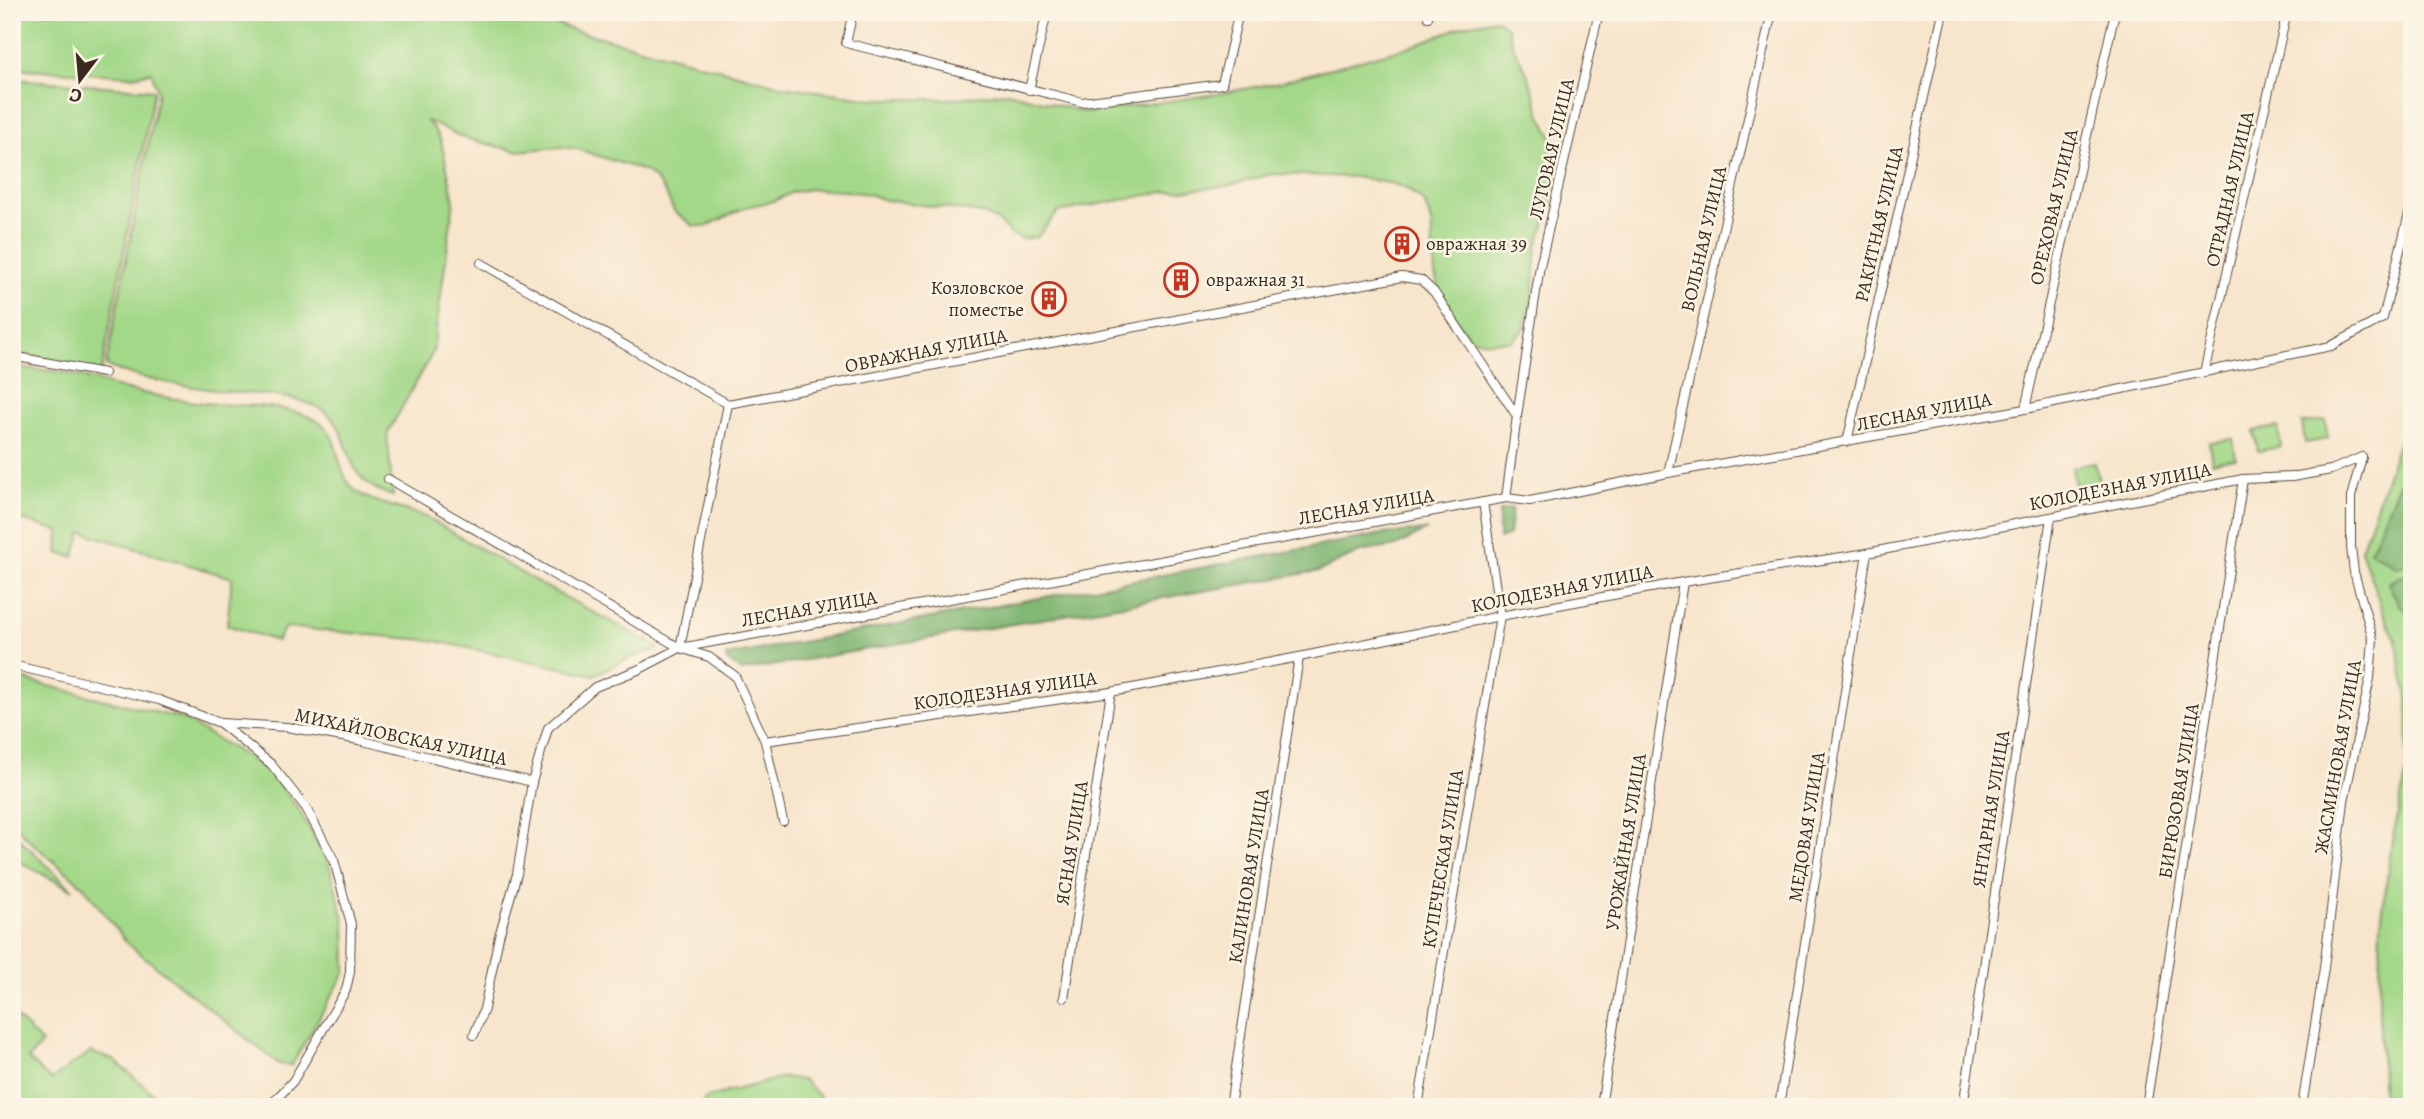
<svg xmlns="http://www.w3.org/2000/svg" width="2424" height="1119" font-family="Alegreya,serif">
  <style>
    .green { fill: #a3d888; stroke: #6f8153; stroke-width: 2 }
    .forest { fill: #82b874; stroke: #5e7149; stroke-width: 2 }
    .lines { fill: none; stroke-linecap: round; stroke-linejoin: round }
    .minor-casing { stroke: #574638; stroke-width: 10 }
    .minor { stroke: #fff; stroke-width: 8 }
    .labels { text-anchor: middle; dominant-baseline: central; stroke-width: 5; stroke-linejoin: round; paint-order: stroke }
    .street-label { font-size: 19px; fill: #3b2a1e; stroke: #fcf5e5 }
    .poi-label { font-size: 19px; fill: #3b2a1e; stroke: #fcf5e5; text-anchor: start }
  </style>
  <rect width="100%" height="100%" fill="#fcf5e5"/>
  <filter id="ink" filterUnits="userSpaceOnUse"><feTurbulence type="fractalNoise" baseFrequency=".0143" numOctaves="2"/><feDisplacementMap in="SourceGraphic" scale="14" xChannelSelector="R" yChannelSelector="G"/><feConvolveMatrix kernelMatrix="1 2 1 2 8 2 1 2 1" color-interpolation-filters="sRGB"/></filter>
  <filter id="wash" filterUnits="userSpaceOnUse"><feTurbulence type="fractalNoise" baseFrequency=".00686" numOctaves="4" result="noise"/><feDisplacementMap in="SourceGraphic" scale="28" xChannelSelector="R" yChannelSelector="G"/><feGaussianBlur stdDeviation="1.57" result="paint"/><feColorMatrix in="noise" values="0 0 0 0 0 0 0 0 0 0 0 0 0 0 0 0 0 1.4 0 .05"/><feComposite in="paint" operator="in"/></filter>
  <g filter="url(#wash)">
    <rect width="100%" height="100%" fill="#f7e5cc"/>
    <g class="green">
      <path d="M 12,12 L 526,12 L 570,29 L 782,86 L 873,99 L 949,99 L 1008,92 L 1087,113 L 1223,93 L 1280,82 L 1415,45 L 1465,25 L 1497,19 L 1507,27 L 1513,46 L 1528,75 L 1542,118 L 1560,151 L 1552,204 L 1537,247 L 1533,296 L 1524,330 L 1511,341 L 1488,342 L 1472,339 L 1461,327 L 1440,293 L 1435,274 L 1431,222 L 1424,202 L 1407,189 L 1394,184 L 1355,177 L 1271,174 L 1228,186 L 1163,192 L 1058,212 L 1037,237 L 1023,239 L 1010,234 L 998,221 L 981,213 L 885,200 L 868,194 L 839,190 L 810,189 L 793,192 L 774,201 L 746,207 L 707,226 L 694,226 L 674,211 L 666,194 L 657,181 L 645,171 L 577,149 L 561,147 L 516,151 L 464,138 L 426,120 L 434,129 L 441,141 L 454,200 L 433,352 L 387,434 L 393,496 C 330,476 362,430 317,407 C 290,394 251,394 222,391 C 183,386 142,380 106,366 L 158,91 L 151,72 L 133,76 L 12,68 Z"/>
      <polygon points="12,79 154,90 101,374 63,363 12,352"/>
      <path d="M 12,367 C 30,369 48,370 65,373 C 86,376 106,385 127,390 C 149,395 172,398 195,402 C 234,408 280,401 316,420 C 341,434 334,462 349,484 C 363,503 405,508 426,517 L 542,585 L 659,647 L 657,650 L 632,657 L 594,675 L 436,641 L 285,627 L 277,641 L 227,625 L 232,578 L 82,532 L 74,557 L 58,553 L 59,531 L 12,517 Z"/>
      <polygon points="2412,404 2412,454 2370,550 2396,567 2412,562 2412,570 2389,584 2400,606 2412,613 2412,1107 2383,1107 2379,1007 2381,923 2392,841 2407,771 2408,701 2396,640 2381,607 2361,550"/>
      <polygon points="2325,420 2328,439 2305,443 2302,423"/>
      <polygon points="2278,427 2281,447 2258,451 2254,431"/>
      <polygon points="2233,439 2236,458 2212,462 2209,442"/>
      <polygon points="2095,463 2099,482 2075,486 2072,467"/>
      <polygon points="12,677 183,719 267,769 299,810 329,864 345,923 346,971 292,1065 279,1064 128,944 83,886 30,841 12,822"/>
      <polygon points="12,832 73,890 12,858"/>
      <polygon points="12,1013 42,1043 28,1059 51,1080 90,1052 114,1060 168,1107 12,1107"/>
      <polygon points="784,1077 803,1080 830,1107 702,1107 705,1098"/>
    </g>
    <g class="forest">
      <polygon points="2412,454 2412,562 2397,567 2370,551"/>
      <polygon points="1512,508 1509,535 1499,539 1499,511"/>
      <polygon points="1427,530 1396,546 1360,552 1319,571 741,671 729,662 726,656 1383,534"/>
      <polygon points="2412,570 2412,613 2400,606 2388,583"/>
    </g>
  </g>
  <g filter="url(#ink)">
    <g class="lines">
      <g class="minor-casing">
        <g id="minor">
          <polyline points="853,12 846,43 1082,102 1222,84 1239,12"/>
          <polyline points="1428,17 1429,12"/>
          <polyline points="1029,90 1047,12"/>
          <polyline points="481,263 728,404"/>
          <polyline points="12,356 104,373"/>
          <polyline points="2204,373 2287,12"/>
          <polyline points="2025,409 2115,12"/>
          <polyline points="1517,416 1540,266 1599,12"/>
          <polyline points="1847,442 1943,12"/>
          <polyline points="1668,473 1772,12"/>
          <polyline points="388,479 680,648 709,657 735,676 765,741 783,821"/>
          <polyline points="680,648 728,404 1402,277 1421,280 1434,292 1517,416 1506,498"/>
          <polyline points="12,665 159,700 220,723 271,764 306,808 334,860 351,924 350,972 346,990 293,1081 269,1107"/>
          <polyline points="220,723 287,727 359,740 532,782"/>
          <polyline points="765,741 1111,692 1299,657 1500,616 1683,582 1867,553 2243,479 2292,477 2331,470 2362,457"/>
          <polyline points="1064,998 1111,692"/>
          <polyline points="474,1035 484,1009 499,936 517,874 532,782 548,728 595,687 640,669 680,648 1506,498 1530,501 1668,473 2025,409 2331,346 2383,318 2412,202"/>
          <polyline points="1231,1100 1299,657"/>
          <polyline points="1418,1107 1500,616 1483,502"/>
          <polyline points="1601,1107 1683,582"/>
          <polyline points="1779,1107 1867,553"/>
          <polyline points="1963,1107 2051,517"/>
          <polyline points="2146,1107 2243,479"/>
          <polyline points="2302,1107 2324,968 2344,801 2370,678 2373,639 2354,572 2351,547 2351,497 2362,457"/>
        </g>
      </g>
      <use href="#minor" class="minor"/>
    </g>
  </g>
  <defs>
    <g id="building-ring" transform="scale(1.75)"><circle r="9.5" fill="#fcf5e5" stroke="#c8321e" stroke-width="1.5"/><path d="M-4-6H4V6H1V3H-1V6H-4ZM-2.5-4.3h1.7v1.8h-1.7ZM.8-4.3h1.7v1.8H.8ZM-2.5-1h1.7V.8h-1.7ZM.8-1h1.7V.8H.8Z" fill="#c8321e"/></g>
  </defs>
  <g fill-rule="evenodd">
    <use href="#building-ring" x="1402" y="244"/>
    <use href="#building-ring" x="1181" y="280"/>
    <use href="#building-ring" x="1049" y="299"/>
  </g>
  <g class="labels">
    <g class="street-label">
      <text transform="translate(1552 149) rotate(-77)">ЛУГОВАЯ УЛИЦА</text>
      <text transform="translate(2230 189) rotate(-77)">ОТРАДНАЯ УЛИЦА</text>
      <text transform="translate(2054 207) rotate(-77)">ОРЕХОВАЯ УЛИЦА</text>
      <text transform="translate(1879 224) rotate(-77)">РАКИТНАЯ УЛИЦА</text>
      <text transform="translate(1704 239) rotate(-77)">ВОЛЬНАЯ УЛИЦА</text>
      <text transform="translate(926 351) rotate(-11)">ОВРАЖНАЯ УЛИЦА</text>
      <text transform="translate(1924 412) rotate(-11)">ЛЕСНАЯ УЛИЦА</text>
      <text transform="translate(2120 487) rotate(-11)">КОЛОДЕЗНАЯ УЛИЦА</text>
      <text transform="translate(1366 507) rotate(-10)">ЛЕСНАЯ УЛИЦА</text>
      <text transform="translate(1562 589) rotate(-11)">КОЛОДЕЗНАЯ УЛИЦА</text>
      <text transform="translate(809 609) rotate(-10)">ЛЕСНАЯ УЛИЦА</text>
      <text transform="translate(1005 691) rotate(-8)">КОЛОДЕЗНАЯ УЛИЦА</text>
      <text transform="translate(401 737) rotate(12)">МИХАЙЛОВСКАЯ УЛИЦА</text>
      <text transform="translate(2338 757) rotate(-80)">ЖАСМИНОВАЯ УЛИЦА</text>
      <text transform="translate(2179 791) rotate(-81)">БИРЮЗОВАЯ УЛИЦА</text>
      <text transform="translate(1991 809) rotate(-81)">ЯНТАРНАЯ УЛИЦА</text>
      <text transform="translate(1807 827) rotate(-81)">МЕДОВАЯ УЛИЦА</text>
      <text transform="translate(1626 842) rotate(-81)">УРОЖАЙНАЯ УЛИЦА</text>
      <text transform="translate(1072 843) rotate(-81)">ЯСНАЯ УЛИЦА</text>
      <text transform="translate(1443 859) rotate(-81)">КУПЕЧЕСКАЯ УЛИЦА</text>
      <text transform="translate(1249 876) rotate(-81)">КАЛИНОВАЯ УЛИЦА</text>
    </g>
    <g class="poi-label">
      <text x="1426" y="244">овражная 39</text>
      <text x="1206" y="280">овражная 31</text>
      <text x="1024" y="288" text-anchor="end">Козловское<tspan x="1024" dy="22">поместье</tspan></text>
    </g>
  </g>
  <rect width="2424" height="1119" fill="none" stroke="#fcf5e5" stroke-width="42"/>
  <g transform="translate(80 80) rotate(196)" stroke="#fcf5e5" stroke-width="5" paint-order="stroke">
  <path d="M0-5L12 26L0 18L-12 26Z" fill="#3b2a1e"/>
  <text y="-10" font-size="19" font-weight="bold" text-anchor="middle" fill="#3b2a1e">С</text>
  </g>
</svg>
